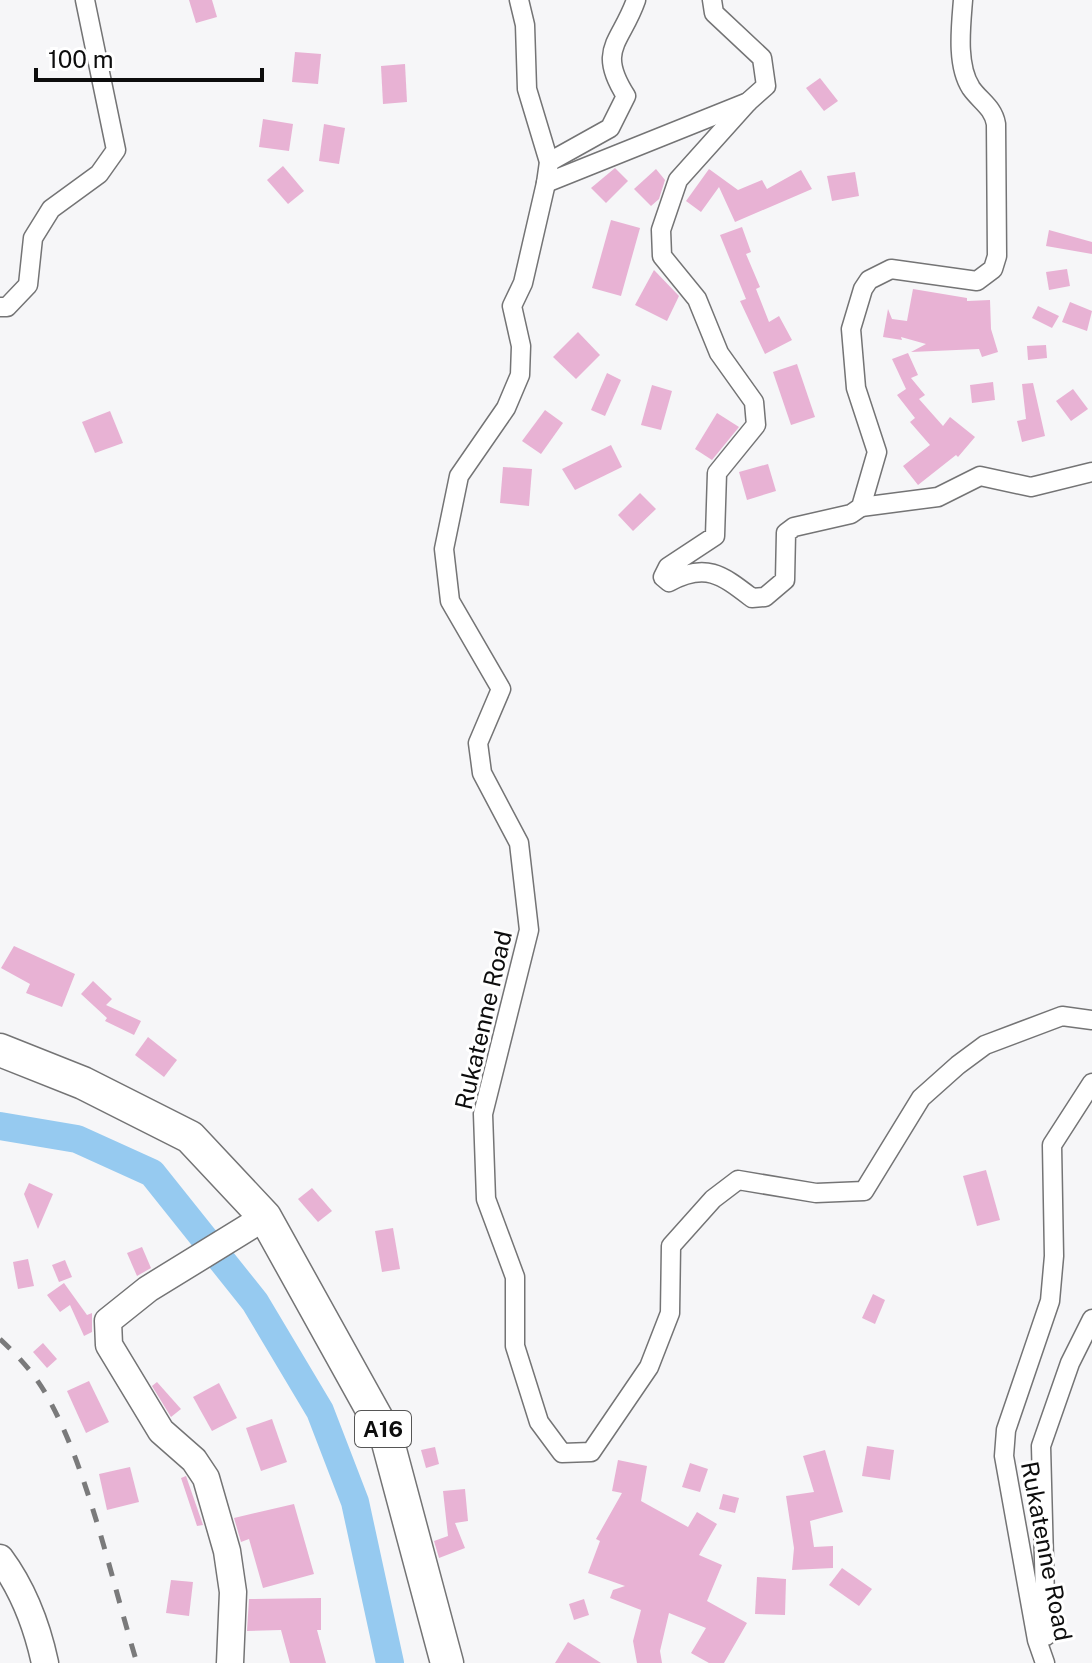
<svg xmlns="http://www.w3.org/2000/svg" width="1092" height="1663" font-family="'Public Sans',sans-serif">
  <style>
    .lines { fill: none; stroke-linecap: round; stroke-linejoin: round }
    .river { stroke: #96caf0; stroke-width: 28 }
    .building { fill: #e8b2d4 }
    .street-casing { stroke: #747475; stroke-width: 21 }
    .secondary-casing { stroke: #747475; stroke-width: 29 }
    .highway-casing { stroke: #747475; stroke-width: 35 }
    .street { stroke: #fff; stroke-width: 18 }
    .secondary { stroke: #fff; stroke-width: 26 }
    .highway { stroke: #fff; stroke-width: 32 }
    .rail { stroke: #7a7a7b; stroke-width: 5; stroke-dasharray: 14 14; stroke-linecap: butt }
    .labels { text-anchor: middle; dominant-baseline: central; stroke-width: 6; stroke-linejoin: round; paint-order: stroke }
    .shield { fill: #fff; stroke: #565656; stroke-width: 2 }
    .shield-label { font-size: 22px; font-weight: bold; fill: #0d0d0d }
    .street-label { font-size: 24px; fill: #0d0d0d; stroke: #fff }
  </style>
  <rect width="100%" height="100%" fill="#f6f6f8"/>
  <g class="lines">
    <polyline class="river" points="0,1126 77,1139 152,1173 255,1302 320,1411 355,1502 390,1663"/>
  </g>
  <g class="building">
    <polygon points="189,0 212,0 217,17 196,23"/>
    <polygon points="295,52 321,54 318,84 292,82"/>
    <polygon points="405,64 407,102 383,104 381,66"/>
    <polygon points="820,78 838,101 824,111 806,88"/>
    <polygon points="263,119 293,124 289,151 259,147"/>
    <polygon points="324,124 345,128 339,164 319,161"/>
    <polygon points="283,166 304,191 288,204 267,180"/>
    <polygon points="615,168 628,181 606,203 591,188"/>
    <polygon points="656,169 665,180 659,199 651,206 634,189"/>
    <polygon points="709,169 738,190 762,180 767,189 801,170 812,189 735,222 719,187 701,212 686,201"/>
    <polygon points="855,172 859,196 832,201 827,176"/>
    <polygon points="611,220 640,228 621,296 592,288"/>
    <polygon points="742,227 751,252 746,254 760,287 756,289 769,322 779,316 792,340 765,354 740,301 746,299 720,235"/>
    <polygon points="1049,230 1092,242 1092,254 1046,246"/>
    <polygon points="1067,269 1070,286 1049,290 1046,272"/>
    <polygon points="654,270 679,296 667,321 635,305"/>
    <polygon points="913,289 967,298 967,301 990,300 991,329 998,352 982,357 979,349 911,352 926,344 901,337 902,340 883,337 888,309 892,319 907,321"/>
    <polygon points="1070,302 1092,311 1087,331 1062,322"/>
    <polygon points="1038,306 1059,316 1052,328 1032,318"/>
    <polygon points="578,332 600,355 576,379 553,357"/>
    <polygon points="1046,345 1047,358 1028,360 1027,346"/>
    <polygon points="908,353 918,375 911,378 925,395 919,399 943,426 950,417 975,437 958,457 956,455 918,485 903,466 930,445 910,422 915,418 897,395 906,389 892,359"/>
    <polygon points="797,364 815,417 791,425 773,372"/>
    <polygon points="607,373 621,380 605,416 591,410"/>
    <polygon points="993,382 995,400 972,403 970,385"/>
    <polygon points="1033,383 1045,436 1022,442 1017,421 1026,419 1022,384"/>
    <polygon points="652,385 672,391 661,430 641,425"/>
    <polygon points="1073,389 1088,409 1071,421 1056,401"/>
    <polygon points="545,410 563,423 541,454 522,441"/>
    <polygon points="110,411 123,443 95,453 82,422"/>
    <polygon points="717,413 739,427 712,460 695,449"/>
    <polygon points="611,445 622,467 575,490 562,469"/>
    <polygon points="768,464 776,491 747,500 739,472"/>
    <polygon points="503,467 532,469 529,506 500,503"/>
    <polygon points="640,493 656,509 633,531 618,515"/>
    <polygon points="14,946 75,974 62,1007 26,993 30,984 1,968"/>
    <polygon points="93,981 112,999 106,1005 141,1021 134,1035 105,1021 107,1018 81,994"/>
    <polygon points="148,1037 177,1060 164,1077 135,1055"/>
    <polygon points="986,1170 1000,1220 977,1226 963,1176"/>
    <polygon points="29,1183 53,1194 38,1229 24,1194"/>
    <polygon points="312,1188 332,1211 318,1222 298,1199"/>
    <polygon points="393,1228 400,1269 382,1272 375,1231"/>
    <polygon points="142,1247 151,1268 137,1276 127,1253"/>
    <polygon points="28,1259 34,1286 18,1289 13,1262"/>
    <polygon points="65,1260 72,1277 59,1282 52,1265"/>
    <polygon points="64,1283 87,1315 92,1313 92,1332 84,1336 70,1305 60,1312 47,1295"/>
    <polygon points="873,1294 885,1300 875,1324 862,1318"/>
    <polygon points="43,1343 57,1359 47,1368 33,1352"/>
    <polygon points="89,1381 109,1422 86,1433 67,1391"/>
    <polygon points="157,1382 181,1409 171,1417 152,1386"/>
    <polygon points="219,1383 237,1418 212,1431 193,1397"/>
    <polygon points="272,1419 287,1462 261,1471 246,1428"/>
    <polygon points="867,1446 894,1450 890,1480 862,1476"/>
    <polygon points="435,1447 439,1464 426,1468 421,1450"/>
    <polygon points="825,1450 843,1512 810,1521 814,1547 833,1546 833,1568 792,1570 794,1548 786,1496 814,1492 803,1456"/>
    <polygon points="618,1460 647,1466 641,1501 688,1527 697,1512 717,1524 699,1555 722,1565 707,1601 747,1623 724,1663 709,1663 691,1653 706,1628 669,1613 660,1651 662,1663 637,1663 633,1641 641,1610 610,1598 613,1590 625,1586 588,1573 600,1541 596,1539 622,1493 612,1491"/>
    <polygon points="690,1463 708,1469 700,1492 682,1487"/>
    <polygon points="130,1467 139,1502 107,1510 99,1474"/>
    <polygon points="186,1476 203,1525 197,1526 181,1478"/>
    <polygon points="465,1489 468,1521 455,1523 465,1548 439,1558 434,1541 448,1536 443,1491"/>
    <polygon points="723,1494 739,1498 735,1513 719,1509"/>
    <polygon points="294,1504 314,1574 263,1588 249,1539 241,1542 234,1518"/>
    <polygon points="842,1568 872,1589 859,1606 829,1585"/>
    <polygon points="757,1577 786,1579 785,1615 755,1614"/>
    <polygon points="171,1580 193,1582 189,1616 166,1613"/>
    <polygon points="321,1598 321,1630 317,1630 326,1663 290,1663 281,1630 247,1631 249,1599"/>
    <polygon points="584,1599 589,1615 574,1620 569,1604"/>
    <polygon points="568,1642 601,1663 555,1663"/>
  </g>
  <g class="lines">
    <g class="street-casing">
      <g id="street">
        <polyline points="519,0 525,25 527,89 549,162 546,183 523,283 512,306 521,346 520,375 506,408 459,476 444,549 450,601 501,689 478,743 482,773 519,843 529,930 483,1114 486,1199 515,1277 515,1346 539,1422 562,1453 591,1452 649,1367 670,1313 671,1246 713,1199 738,1180 816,1193 864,1191 921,1098 958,1065 985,1045 1062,1016 1092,1020"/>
        <path d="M 748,102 L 678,180 L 661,230 L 662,256 L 697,299 L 719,353 L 754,402 L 756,425 L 717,473 L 715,536 L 668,567 L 663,577 L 669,582 C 706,562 722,575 752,598 L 765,597 L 785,580 L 786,533 L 794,527 L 851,514 L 861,507 L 877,452 L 856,388 L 851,329 L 863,289 L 869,280 L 891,269 L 977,281 L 993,269 L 997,256 L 996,124 C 993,107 980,101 971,88 C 956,65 961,26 963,0"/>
        <path d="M 549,162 L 610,128 L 626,96 C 596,49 621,43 636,0"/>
        <polyline points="546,183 748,102 766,86 762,58 714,13 712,0"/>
        <polyline points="0,307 7,307 28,285 33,238 51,209 99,174 116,150 85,0"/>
        <polyline points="861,507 938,497 980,476 1031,487 1092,472"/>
        <polyline points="1046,1636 1041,1446 1070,1363 1092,1319"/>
        <polyline points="1045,1663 1037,1640 1004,1456 1006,1430 1050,1301 1054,1256 1052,1145 1092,1083"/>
      </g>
    </g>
    <g class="secondary-casing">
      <g id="secondary">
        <path d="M 0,1558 C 23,1589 37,1626 45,1663"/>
        <polyline points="230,1663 233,1592 227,1551 206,1478 194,1460 161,1431 109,1345 108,1321 148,1289 265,1217"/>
      </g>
    </g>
    <g class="highway-casing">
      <polyline id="highway" points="0,1050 83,1083 190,1137 265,1217 386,1435 447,1663"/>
    </g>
    <use href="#street" class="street"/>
    <use href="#secondary" class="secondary"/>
    <use href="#highway" class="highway"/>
    <path class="rail" d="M 0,1339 C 18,1356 35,1374 47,1396 C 88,1468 112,1582 137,1663"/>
  </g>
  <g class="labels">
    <rect class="shield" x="355" y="1411" width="56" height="36" rx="6"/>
    <g class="shield-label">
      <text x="383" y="1429">A16</text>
    </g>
    <g class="street-label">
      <text transform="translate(483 1020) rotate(-77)">Rukatenne Road</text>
      <text transform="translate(1047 1551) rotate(79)">Rukatenne Road</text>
    </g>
  </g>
  <path d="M36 68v12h226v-12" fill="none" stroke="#0d0d0d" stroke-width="4"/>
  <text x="48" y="68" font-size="24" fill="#0d0d0d" stroke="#ffffff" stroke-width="6" paint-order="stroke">100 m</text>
</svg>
